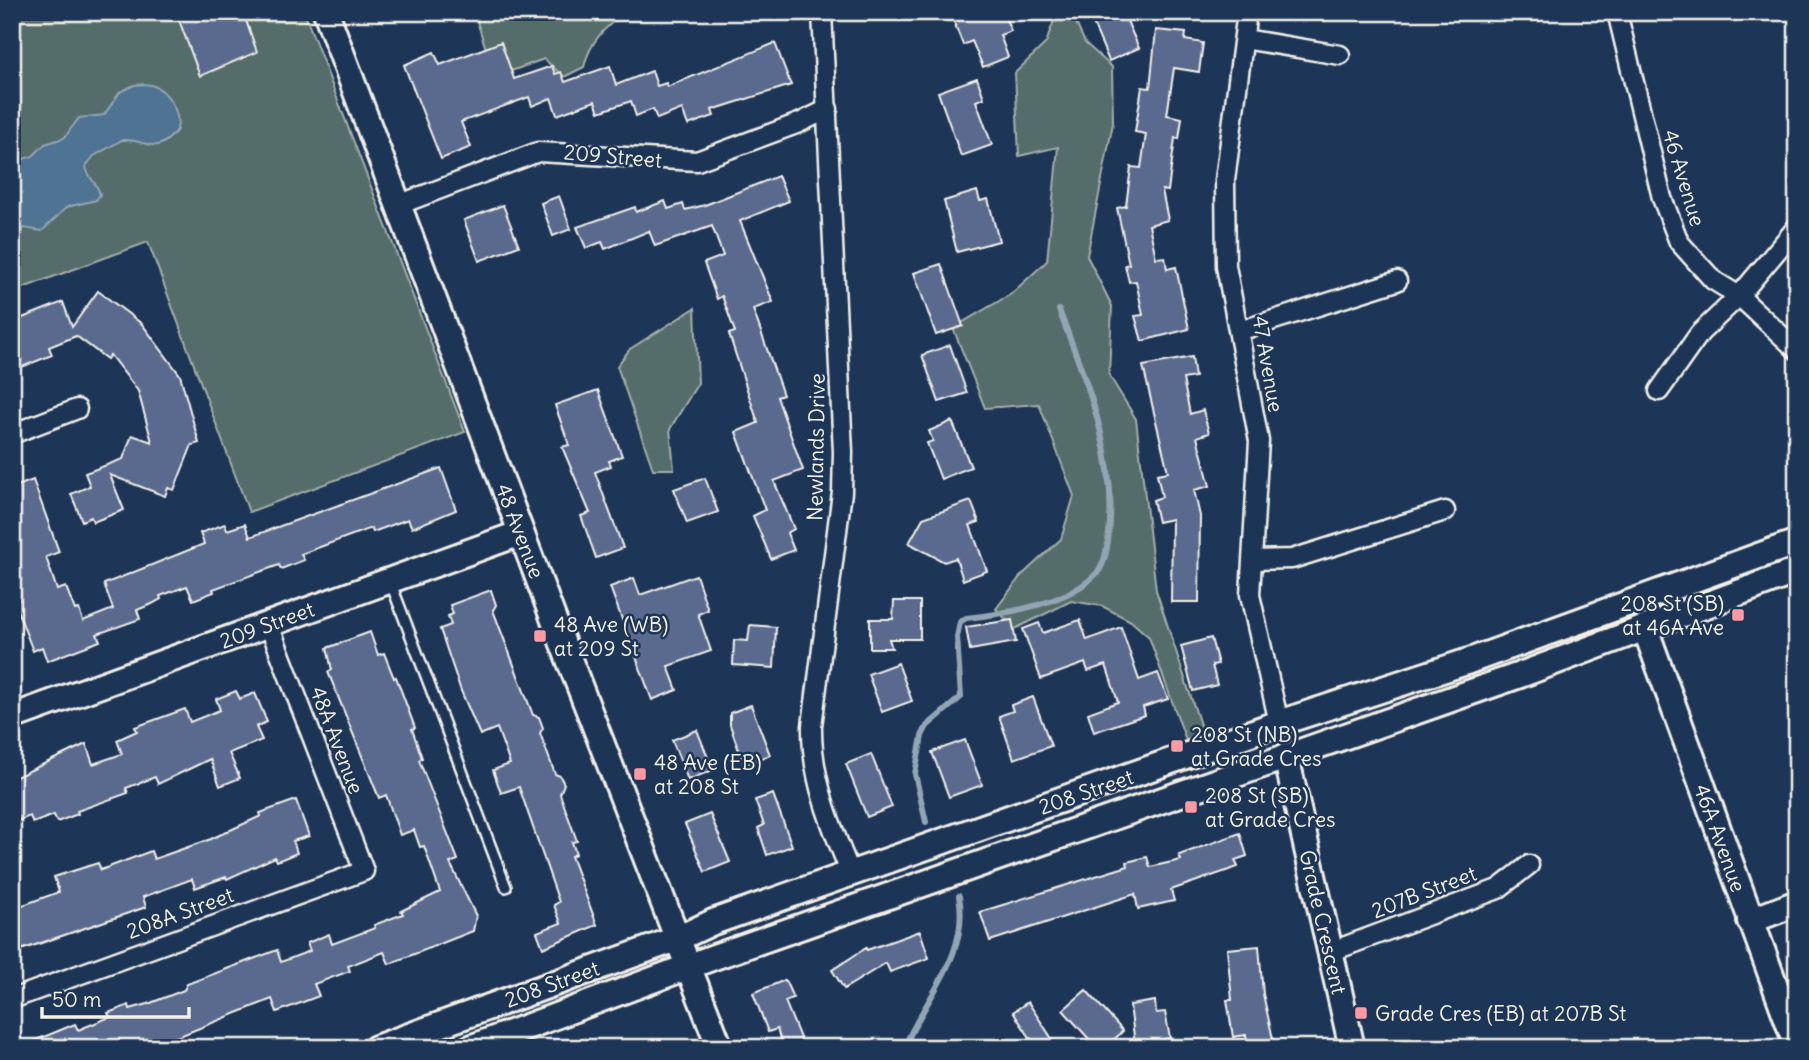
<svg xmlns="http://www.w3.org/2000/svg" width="1809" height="1060" font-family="Delius,sans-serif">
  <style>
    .green { fill: #556d6a; stroke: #a4afa9; stroke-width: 2 }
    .water { fill: #507392; stroke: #92a5b4; stroke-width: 2 }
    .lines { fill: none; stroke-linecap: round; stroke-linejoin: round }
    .stream { stroke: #92a5b4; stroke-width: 6 }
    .building { fill: #5a6b8f; stroke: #f4f1e8; stroke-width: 2 }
    .lane-casing { stroke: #f4f1e8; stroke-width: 14 }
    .street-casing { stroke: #f4f1e8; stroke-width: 23 }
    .secondary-casing { stroke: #f4f1e8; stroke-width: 30 }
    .lane { stroke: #1d3557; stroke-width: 9 }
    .street { stroke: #1d3557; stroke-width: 18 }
    .secondary { stroke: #1d3557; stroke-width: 24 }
    .poi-dot { fill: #ff9aa2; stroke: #1d3557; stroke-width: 2.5 }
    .labels { text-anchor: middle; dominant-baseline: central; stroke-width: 5; stroke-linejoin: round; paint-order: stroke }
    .street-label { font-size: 21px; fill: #f4f1e8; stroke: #1d3557 }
    .poi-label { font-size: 21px; fill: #f4f1e8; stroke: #1d3557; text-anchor: start }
  </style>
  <rect width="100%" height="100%" fill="#1d3557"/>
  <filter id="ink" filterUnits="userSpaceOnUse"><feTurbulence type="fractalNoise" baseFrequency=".0143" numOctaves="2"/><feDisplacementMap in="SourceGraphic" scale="14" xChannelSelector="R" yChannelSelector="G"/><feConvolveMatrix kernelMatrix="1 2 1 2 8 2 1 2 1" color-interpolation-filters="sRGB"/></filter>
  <g filter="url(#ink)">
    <g class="green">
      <polygon points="12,12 304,12 465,432 249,512 148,242 12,292"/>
      <path d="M 474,12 L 626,12 C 605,27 590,41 584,67 L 564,77 L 544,59 L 495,77 Z"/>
      <polygon points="1057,12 1071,12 1085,43 1112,67 1113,123 1087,256 1112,306 1109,375 1136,419 1156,590 1205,740 1188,746 1149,637 1131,621 1102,606 1071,601 1015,629 996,609 1020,577 1061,539 1074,496 1039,404 985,408 953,328 1011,294 1047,261 1058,147 1019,156 1015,73 1046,43"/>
      <polygon points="695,308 698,383 670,429 674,469 653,469 617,366 630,349"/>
    </g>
    <path class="water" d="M 134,85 C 139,85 146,83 151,85 C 168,89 181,114 177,130 C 153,159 148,138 122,140 L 94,156 L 86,166 C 87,178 98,183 100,195 L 96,200 L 67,207 L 42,231 L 24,228 C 17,238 21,248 12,257 L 12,163 L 33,156 L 45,144 L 64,138 L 79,118 L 104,115 L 120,92 Z"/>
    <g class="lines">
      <g class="stream">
        <path d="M 926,822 L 915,774 L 922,736 L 927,726 L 961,697 L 957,637 L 960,622 L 966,618 C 1004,614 1067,604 1095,575 C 1104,567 1106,553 1108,541 C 1120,462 1087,383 1059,310"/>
        <path d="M 904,1048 C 925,997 970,955 959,896"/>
      </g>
    </g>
    <g class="building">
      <polygon points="176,12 243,12 257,52 200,76"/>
      <polygon points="960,12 1003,12 1011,31 1000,35 1008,57 983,67 972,41 963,45 954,22 962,18"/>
      <polygon points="1088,12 1123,12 1139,48 1109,61"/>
      <polygon points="1156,30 1186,33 1185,40 1203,43 1199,72 1174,68 1167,115 1182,118 1179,139 1175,138 1168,191 1162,190 1168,220 1149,225 1156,258 1165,257 1167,269 1176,267 1189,329 1142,341 1135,316 1143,315 1136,281 1129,282 1125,265 1129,264 1117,208 1126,206 1131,167 1141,168 1146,134 1135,132 1142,87 1150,88"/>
      <polygon points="501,42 514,79 552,66 555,74 561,72 565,82 610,66 616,85 652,71 657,86 666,83 667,87 775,43 791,85 712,110 714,116 688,125 682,109 657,119 653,109 636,116 631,101 599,112 595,101 557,115 551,98 532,106 529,97 461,122 471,147 441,159 404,65 434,52 440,65"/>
      <polygon points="977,78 984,98 976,101 992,145 961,156 938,92"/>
      <polygon points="778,176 789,201 740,221 773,302 753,309 783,395 777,397 803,470 774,481 794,529 787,533 794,550 771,559 753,516 765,510 736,432 758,423 729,334 735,332 722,296 717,299 704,263 723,256 712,226 655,246 649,231 605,249 602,242 586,248 577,227 635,207 636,212 665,201 668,209 683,204 685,210 705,205"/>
      <polygon points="977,191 980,201 988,199 999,241 957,252 944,201"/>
      <polygon points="559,196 571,229 553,236 541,203"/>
      <polygon points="503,205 519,246 479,261 464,220"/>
      <polygon points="941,264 963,326 936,335 914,273"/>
      <polygon points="98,291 142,324 180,375 199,443 192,445 174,490 168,488 165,496 110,475 124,510 93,522 91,517 82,521 71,494 90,486 85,473 123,459 132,435 152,442 138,391 110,355 107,359 76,336 49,347 52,355 12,371 12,322 63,302 72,327"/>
      <polygon points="950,345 967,393 939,402 922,355"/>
      <polygon points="1192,357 1195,377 1183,379 1190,414 1203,410 1209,433 1197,437 1210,486 1194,490 1200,516 1199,602 1171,602 1172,519 1158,522 1153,500 1162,497 1157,474 1168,472 1143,366"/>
      <polygon points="598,390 622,456 609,461 611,466 595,472 623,548 596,558 581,516 590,513 562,447 569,445 555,405"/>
      <polygon points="952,421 971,467 941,479 927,443 933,441 929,431"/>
      <polygon points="441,468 456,510 412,528 408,519 373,532 371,528 301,554 304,560 281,569 279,565 213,589 214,592 193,600 187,586 160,596 161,599 152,604 137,610 140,619 97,634 100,641 47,661 42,647 33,651 14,602 19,600 12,581 12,488 33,480 59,552 46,557 57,590 66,587 75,610 79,609 83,621 113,609 104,584 204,544 200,533 225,524 227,530 245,524 250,537"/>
      <polygon points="705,478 718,512 687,523 674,489"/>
      <polygon points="971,501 979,522 970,525 987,571 963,580 956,558 944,562 909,543 923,518"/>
      <polygon points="696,575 708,610 698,614 711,651 668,666 677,690 652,700 610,587 634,578 640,595"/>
      <polygon points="491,590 496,605 493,610 533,715 539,717 543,728 540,733 555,774 560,776 564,784 560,794 577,841 572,842 576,854 571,856 597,925 543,948 537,932 561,923 554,905 559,902 519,787 501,793 493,770 510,764 497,728 480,735 461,691 440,629 451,625 448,616 453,614 450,605"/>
      <polygon points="894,601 920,601 920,639 889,639 892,648 870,648 870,619 893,619"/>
      <polygon points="1012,620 1016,642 970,650 966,627"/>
      <polygon points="1080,620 1087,640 1121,627 1139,680 1158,673 1168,699 1143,707 1145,715 1094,732 1088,713 1118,702 1106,665 1088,671 1085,663 1041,679 1023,629 1039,623 1043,633"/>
      <polygon points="750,625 776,627 774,668 733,665 734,640 748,641"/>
      <polygon points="370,632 378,655 384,653 394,678 396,677 415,728 412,729 422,758 419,760 458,860 450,863 476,916 473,931 389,964 384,952 348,966 350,971 314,984 319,996 277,1012 272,999 162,1043 164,1048 17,1048 75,1024 78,1030 110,1017 108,1013 129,1005 130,1009 148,1004 184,990 187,984 277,950 281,962 310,951 307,943 329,934 332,944 375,928 374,925 403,914 401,911 440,892 424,846 420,847 414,830 400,835 386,795 379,798 328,672 332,670 327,648"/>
      <polygon points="1211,638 1218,664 1212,665 1217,685 1193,691 1181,646"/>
      <polygon points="898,663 912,701 882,712 868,674"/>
      <polygon points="236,691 240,699 255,693 267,722 256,727 262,740 229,753 240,778 220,786 210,759 158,784 155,777 126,788 128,793 77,811 78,814 57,822 54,815 33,823 30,816 12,823 12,779 86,744 93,764 122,754 117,740 137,731 135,727 185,709 190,722 220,710 216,699"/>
      <polygon points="1033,697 1051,746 1014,759 999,716 1013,711 1011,705"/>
      <polygon points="751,705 770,755 744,765 730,725 730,713"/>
      <polygon points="697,730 713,770 688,780 672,740"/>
      <polygon points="965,740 982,785 949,797 932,752"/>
      <polygon points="871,754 892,807 867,817 846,764"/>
      <polygon points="773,794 792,846 767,855 758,828 764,825 755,800"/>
      <polygon points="296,800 309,836 293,841 297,853 277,861 275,857 227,879 226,877 195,888 192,879 143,897 146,907 12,953 12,909 59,892 54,877 98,863 101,870 151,851 154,859 211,839 261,816 260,813"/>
      <polygon points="710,814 730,862 705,872 685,824"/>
      <polygon points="1240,833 1247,856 1235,860 1238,867 1171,890 1174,901 1138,909 1135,894 990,941 980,912 1128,866 1127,862 1147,857 1150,867 1181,860 1179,855"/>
      <polygon points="920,931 929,958 890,972 886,963 844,989 832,970 866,948 867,950"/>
      <polygon points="1259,946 1263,994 1273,1039 1247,1044 1246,1035 1233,1037 1227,1000 1232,1000 1227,949"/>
      <polygon points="785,980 793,998 785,1001 804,1048 783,1048 777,1029 768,1032 753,993"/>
      <polygon points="1086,990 1123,1031 1105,1048 1097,1048 1063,1010"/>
      <polygon points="1155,1001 1156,1013 1165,1012 1170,1038 1135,1044 1130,1005"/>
      <polygon points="1028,1002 1058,1048 1037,1048 1013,1012"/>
    </g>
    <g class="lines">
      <g class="lane-casing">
        <polyline id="lane" points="390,581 506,887"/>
      </g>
      <g class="street-casing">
        <g id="street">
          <path d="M 822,12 L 843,452 L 842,492 L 812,726 C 811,778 831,826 851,874"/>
          <polyline points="1247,12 1225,180 1226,266 1259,441 1250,595 1279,723"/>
          <polyline points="1617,12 1662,198 1679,242 1713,280 1739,296 1797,350"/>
          <polyline points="1244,39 1340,55"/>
          <polyline points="398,205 538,152 697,161 799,123 828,109"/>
          <polyline points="1239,331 1397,281"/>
          <polyline points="1659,391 1700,333 1739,296 1797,227"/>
          <polyline points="12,434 77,409"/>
          <polyline points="1253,560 1292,559 1445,511"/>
          <polyline points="1330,952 1498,889 1529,865"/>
          <polyline points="12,999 364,871 269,625"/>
        </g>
      </g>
      <g class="secondary-casing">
        <g id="secondary">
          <polyline points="326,12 558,631 720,1048"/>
          <polyline points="1645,628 1797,1046"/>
          <polyline points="12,717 521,533"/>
          <polyline points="1286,756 1352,1048"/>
          <polyline points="1750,921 1797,903"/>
          <polyline points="376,1048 679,938 713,922 1279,723 1469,661 1797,542"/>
          <polyline points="470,1048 714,957 1520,675 1797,571"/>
        </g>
      </g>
      <use href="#lane" class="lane"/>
      <use href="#street" class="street"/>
      <use href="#secondary" class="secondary"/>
    </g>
  </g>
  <g class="poi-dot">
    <rect x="1731" y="608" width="14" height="14" rx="3.5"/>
    <rect x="533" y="629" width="14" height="14" rx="3.5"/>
    <rect x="1170" y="739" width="14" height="14" rx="3.5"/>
    <rect x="633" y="767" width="14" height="14" rx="3.5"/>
    <rect x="1184" y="800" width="14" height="14" rx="3.5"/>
    <rect x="1354" y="1006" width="14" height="14" rx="3.5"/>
  </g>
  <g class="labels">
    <g class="street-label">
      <text transform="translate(613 156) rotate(5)">209 Street</text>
      <text transform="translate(1684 178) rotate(73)">46 Avenue</text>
      <text transform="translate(1268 364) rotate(80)">47 Avenue</text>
      <text transform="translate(816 447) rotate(-89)">Newlands Drive</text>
      <text transform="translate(520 531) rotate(69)">48 Avenue</text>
      <text transform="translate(267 625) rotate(-20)">209 Street</text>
      <text transform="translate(337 740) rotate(69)">48A Avenue</text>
      <text transform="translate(1086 792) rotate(-19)">208 Street</text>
      <text transform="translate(1720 838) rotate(70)">46A Avenue</text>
      <text transform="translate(1424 892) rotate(-21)">207B Street</text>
      <text transform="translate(180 913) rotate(-20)">208A Street</text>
      <text transform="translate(1323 922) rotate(77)">Grade Crescent</text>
      <text transform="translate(552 984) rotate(-20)">208 Street</text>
    </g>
    <g class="poi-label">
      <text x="1724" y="603" text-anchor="end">208 St (SB)<tspan x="1724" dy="24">at 46A Ave</tspan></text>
      <text x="554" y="624">48 Ave (WB)<tspan x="554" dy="24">at 209 St</tspan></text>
      <text x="1191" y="734">208 St (NB)<tspan x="1191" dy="24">at Grade Cres</tspan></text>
      <text x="654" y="762">48 Ave (EB)<tspan x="654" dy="24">at 208 St</tspan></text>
      <text x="1205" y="795">208 St (SB)<tspan x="1205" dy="24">at Grade Cres</tspan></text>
      <text x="1375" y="1013">Grade Cres (EB) at 207B St</text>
    </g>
  </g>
  <rect width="1809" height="1060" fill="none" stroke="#1d3557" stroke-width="42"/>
  <rect x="21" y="21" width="1767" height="1018" fill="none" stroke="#f4f1e8" stroke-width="2.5" filter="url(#ink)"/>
  <path d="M42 1007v10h147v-10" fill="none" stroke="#f4f1e8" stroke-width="3.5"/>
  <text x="52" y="1007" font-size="21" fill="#f4f1e8" stroke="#1d3557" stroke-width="5" paint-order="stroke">50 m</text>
</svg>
